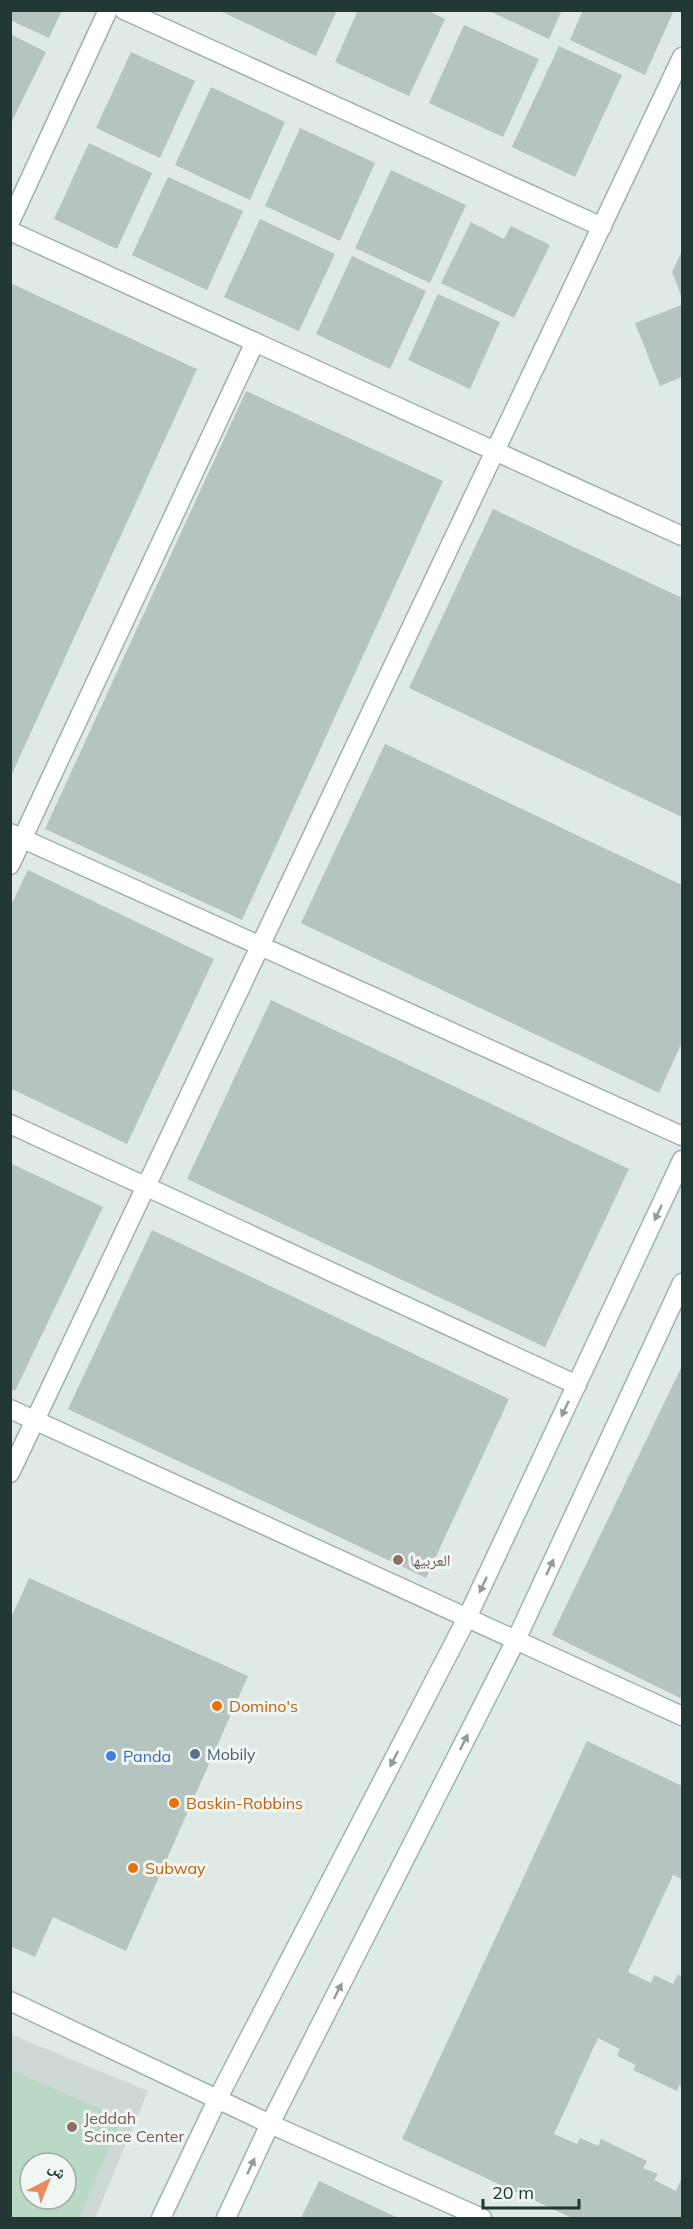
<svg xmlns="http://www.w3.org/2000/svg" width="693" height="2229" font-family="Mulish,'Noto Naskh Arabic',sans-serif">
  <style>
    .built { fill: #ced9d5; fill-rule: evenodd }
    .green { fill: #b9d9c4; fill-rule: evenodd }
    .building { fill: #b5c4bf }
    .lines { fill: none; stroke-linecap: round; stroke-linejoin: round }
    .street-casing { stroke: #a2b0ad; stroke-width: 21 }
    .secondary-casing { stroke: #9fb4ae; stroke-width: 21 }
    .street { stroke: #fff; stroke-width: 18 }
    .secondary { stroke: #fff; stroke-width: 18 }
    .oneway { fill: #909c9a }
    .education-dot { fill: #8d6e63; stroke: #eff6f3; stroke-width: 2 }
    .food-dot { fill: #e8710a; stroke: #eff6f3; stroke-width: 2 }
    .service-dot { fill: #5c6f8a; stroke: #eff6f3; stroke-width: 2 }
    .shop-dot { fill: #3f7fe0; stroke: #eff6f3; stroke-width: 2 }
    .labels { text-anchor: middle; dominant-baseline: central; stroke-width: 6; stroke-linejoin: round; paint-order: stroke }
    .education-label { font-size: 16px; fill: #785e54; stroke: #eff6f3; text-anchor: start }
    .food-label { font-size: 16px; fill: #c56008; stroke: #eff6f3; text-anchor: start }
    .service-label { font-size: 16px; fill: #4e5e75; stroke: #eff6f3; text-anchor: start }
    .shop-label { font-size: 16px; fill: #366cbe; stroke: #eff6f3; text-anchor: start }
  </style>
  <rect width="100%" height="100%" fill="#dfe9e6"/>
  <path class="built" d="M 10,2034 L 148,2091 L 95,2218 L 11,2218 ZM 30,2163 L 66,2163 L 66,2199 L 30,2199 Z"/>
  <path class="green" d="M 11,2070 L 122,2118 L 79,2218 L 11,2218 ZM 30,2163 L 66,2163 L 66,2199 L 30,2199 Z"/>
  <g class="building">
    <polygon points="10,10 62,10 49,38 10,20"/>
    <polygon points="218,10 337,10 316,56"/>
    <polygon points="358,10 427,10 445,19 409,96 335,62"/>
    <polygon points="487,10 562,10 549,39"/>
    <polygon points="583,10 674,10 645,75 570,40"/>
    <polygon points="464,25 539,59 503,137 429,103"/>
    <polygon points="10,34 46,52 10,125"/>
    <polygon points="559,46 622,75 575,177 512,147"/>
    <polygon points="131,52 195,81 160,158 96,128"/>
    <polygon points="211,87 285,122 250,200 175,165"/>
    <polygon points="300,128 375,163 340,241 265,206"/>
    <polygon points="89,143 152,173 117,249 54,219"/>
    <polygon points="391,170 466,205 430,283 355,248"/>
    <polygon points="168,177 243,211 207,290 132,255"/>
    <polygon points="260,219 335,254 299,331 224,297"/>
    <polygon points="471,222 504,239 511,226 550,245 514,318 441,283"/>
    <polygon points="682,251 682,298 672,272"/>
    <polygon points="352,256 426,291 390,369 316,334"/>
    <polygon points="10,283 197,369 10,778"/>
    <polygon points="438,294 500,322 470,389 408,360"/>
    <polygon points="682,305 682,377 660,386 635,323"/>
    <polygon points="246,391 443,481 242,920 45,829"/>
    <polygon points="493,509 682,598 682,817 409,688"/>
    <polygon points="385,744 682,885 682,1042 659,1093 301,923"/>
    <polygon points="28,870 214,959 127,1144 10,1088 10,907"/>
    <polygon points="271,1000 629,1169 545,1347 187,1179"/>
    <polygon points="10,1163 103,1207 15,1391 10,1389"/>
    <polygon points="152,1230 509,1399 426,1578 68,1409"/>
    <polygon points="682,1366 682,1699 552,1635"/>
    <polygon points="29,1578 248,1676 126,1951 53,1917 35,1957 10,1946 10,1620"/>
    <polygon points="587,1741 682,1786 682,1879 673,1875 628,1972 651,1983 654,1975 673,1984 678,1974 682,1977 682,2086 679,2085 677,2091 633,2070 636,2065 617,2056 620,2049 598,2038 554,2134 577,2144 580,2138 598,2146 601,2139 647,2161 643,2168 658,2174 654,2180 676,2191 682,2177 682,2218 572,2218 402,2139"/>
    <polygon points="319,2181 398,2218 301,2218"/>
  </g>
  <g class="lines">
    <g class="street-casing">
      <g id="street">
        <polyline points="124,10 602,227"/>
        <polyline points="10,222 108,10"/>
        <polyline points="10,231 682,536"/>
        <polyline points="10,833 682,1136"/>
        <polyline points="10,865 255,342"/>
        <polyline points="10,1124 577,1385"/>
        <polyline points="10,1409 682,1716"/>
        <polyline points="10,1473 682,57"/>
        <polyline points="10,2001 270,2124 482,2218"/>
      </g>
    </g>
    <g class="secondary-casing">
      <g id="secondary">
        <polyline points="161,2218 218,2098 467,1618 682,1160"/>
        <polyline points="226,2218 270,2124 516,1640 682,1283"/>
      </g>
    </g>
    <use href="#street" class="street"/>
    <use href="#secondary" class="secondary"/>
  </g>
  <defs><path id="oneway-solid" d="M-6-.8H1V-3.2L6.5 0L1 3.2V.8H-6Z" transform="scale(1.5)"/></defs>
  <g class="oneway">
    <use href="#oneway-solid" transform="translate(658 1213) rotate(115)"/>
    <use href="#oneway-solid" transform="translate(565 1409) rotate(115)"/>
    <use href="#oneway-solid" transform="translate(550 1567) rotate(-65)"/>
    <use href="#oneway-solid" transform="translate(483 1585) rotate(115)"/>
    <use href="#oneway-solid" transform="translate(464 1742) rotate(-63)"/>
    <use href="#oneway-solid" transform="translate(394 1759) rotate(117)"/>
    <use href="#oneway-solid" transform="translate(338 1991) rotate(-63)"/>
    <use href="#oneway-solid" transform="translate(251 2166) rotate(-65)"/>
  </g>
  <g class="education-dot">
    <circle cx="398" cy="1560" r="6"/>
    <circle cx="72" cy="2127" r="6"/>
  </g>
  <g class="food-dot">
    <circle cx="217" cy="1706" r="6"/>
    <circle cx="174" cy="1803" r="6"/>
    <circle cx="133" cy="1868" r="6"/>
  </g>
  <circle class="service-dot" cx="195" cy="1754" r="6"/>
  <circle class="shop-dot" cx="111" cy="1756" r="6"/>
  <g class="labels">
    <g class="education-label">
      <text x="410" y="1560">العربيها</text>
      <text x="84" y="2118">Jeddah<tspan x="84" dy="18">Scince Center</tspan></text>
    </g>
    <g class="food-label">
      <text x="229" y="1706">Domino's</text>
      <text x="186" y="1803">Baskin-Robbins</text>
      <text x="145" y="1868">Subway</text>
    </g>
    <g class="service-label">
      <text x="207" y="1754">Mobily</text>
    </g>
    <g class="shop-label">
      <text x="123" y="1756">Panda</text>
    </g>
  </g>
  <rect width="693" height="2229" fill="none" stroke="#213834" stroke-width="24"/>
  <g transform="translate(48 2181) rotate(42)"><circle r="28" fill="#eff6f3" stroke="#9daaa7" stroke-width="1.5"/>
  <path d="M0-4.5L10 22L0 15L-10 22Z" fill="#e88b5e"/>
  <text y="-9" font-size="16" font-weight="bold" text-anchor="middle" fill="#213834">ش</text>
  </g>
  <path d="M483 2199v9h96v-9" fill="none" stroke="#213834" stroke-width="3"/>
  <text x="492" y="2199" font-size="18" fill="#213834" stroke="#eff6f3" stroke-width="4.5" paint-order="stroke">20 m</text>
</svg>
